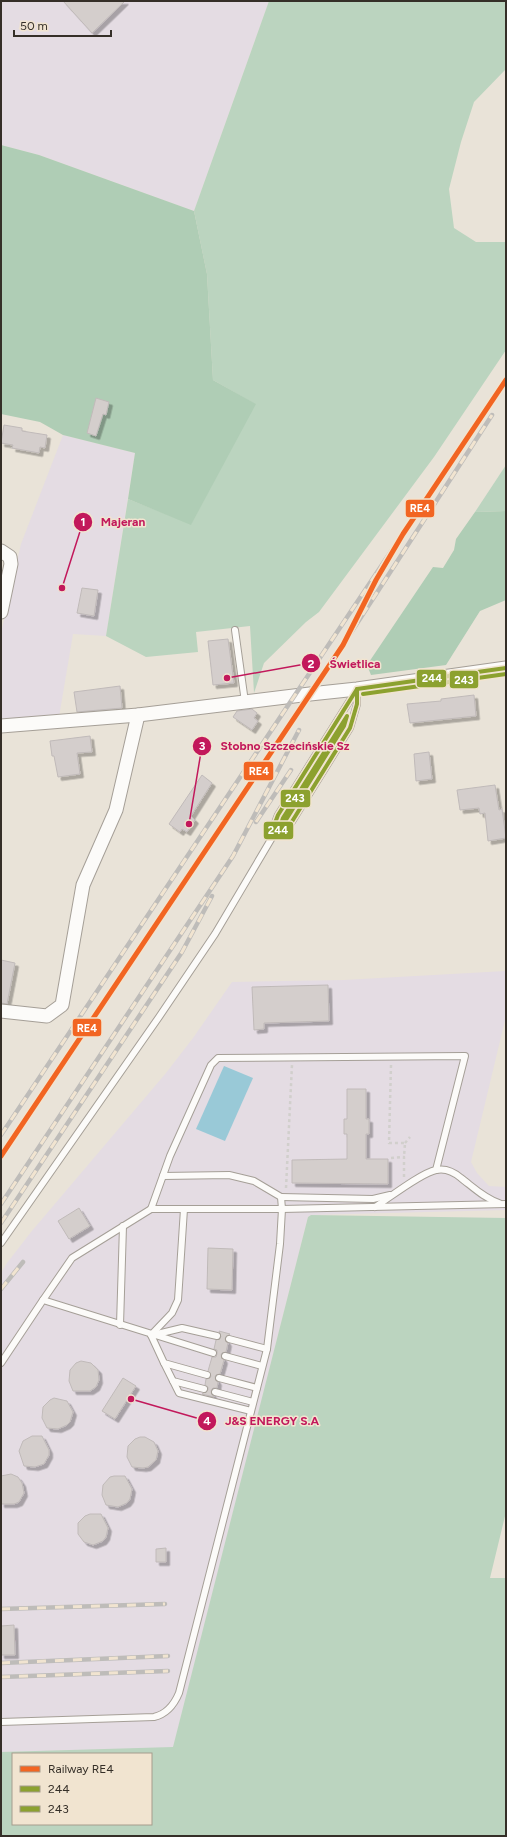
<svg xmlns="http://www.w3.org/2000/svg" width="507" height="1837" font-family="Figtree,sans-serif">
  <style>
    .industrial { fill: #e4dce3 }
    .green { fill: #bbd4bf; fill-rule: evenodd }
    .forest { fill: #afcdb5 }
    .water { fill: #99c9d7 }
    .building { fill: #d4cecc; stroke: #c0bab9; filter: url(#shadow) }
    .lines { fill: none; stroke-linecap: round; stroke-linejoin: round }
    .service-casing { stroke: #a59f97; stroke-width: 8 }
    .minor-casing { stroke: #a59f97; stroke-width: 15 }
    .path { stroke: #d1cfcc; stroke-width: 2.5; stroke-dasharray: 3 3; stroke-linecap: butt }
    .service { stroke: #fcfbf9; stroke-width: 6 }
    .minor { stroke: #fcfbf9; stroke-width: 13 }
    .rail-casing { stroke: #bebcb9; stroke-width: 4.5 }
    .rail { stroke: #f1e4d0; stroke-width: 3; stroke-dasharray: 9; stroke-linecap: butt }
    .bus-1-casing { stroke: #f1e4d0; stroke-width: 7 }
    .bus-2-casing { stroke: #f1e4d0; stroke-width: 7 }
    .bus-1 { stroke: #8ca12f; stroke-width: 4 }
    .bus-2 { stroke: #8ca12f; stroke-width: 4 }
    .rail-1-casing { stroke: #f1e4d0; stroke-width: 8 }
    .rail-1 { stroke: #f26522; stroke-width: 5 }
    .leader { fill: none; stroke: #c2185b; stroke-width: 1.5 }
    .callout-dot { fill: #c2185b; stroke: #f1e4d0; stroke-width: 1.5 }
    .mark-label { font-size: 12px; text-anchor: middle; font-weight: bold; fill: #fff }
    .callout-label { font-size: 12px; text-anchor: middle; font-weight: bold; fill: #c2185b; stroke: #f1e4d0; stroke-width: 3; stroke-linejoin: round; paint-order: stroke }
    .line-badge { stroke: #f1e4d0; stroke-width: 1.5 }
    .badge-label { font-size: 11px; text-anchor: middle; font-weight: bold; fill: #fff }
  </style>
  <defs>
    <filter id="shadow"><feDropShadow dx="3.5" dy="3.5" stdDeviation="0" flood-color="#0004"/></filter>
  </defs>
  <rect width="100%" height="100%" fill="#e9e3d8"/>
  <g class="industrial">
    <polygon points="1,1 269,1 194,211 39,155 1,145"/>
    <polygon points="63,435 135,453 106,636 73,634 59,717 1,719 1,633 21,544"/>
    <polygon points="506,971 506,1016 471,1162 477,1173 489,1186 506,1187 506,1210 311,1215 308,1217 173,1748 1,1752 1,1273 7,1263 31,1232 166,1073 193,1038 232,982 344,980"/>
  </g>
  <g class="green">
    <polygon points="269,1 506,1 506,69 474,102 461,142 449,189 454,228 476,242 506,242 506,350 434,457 319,612 306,622 264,663 254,693 250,626 196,632 198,652 146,657 106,636 128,499 191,524 255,404 213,380 207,274 194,211"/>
    <polygon points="506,465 506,511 475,512"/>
    <path d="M 311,1215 L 506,1218 L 506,1512 L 490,1578 L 506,1578 L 506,1836 L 1,1836 L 1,1752 L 173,1747 L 308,1217 ZM 13,1754 L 151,1754 L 151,1824 L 13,1824 Z"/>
  </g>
  <g class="forest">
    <polygon points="1,145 39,155 194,211 207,274 213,380 256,404 191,525 128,499 135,453 63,435 40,422 1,414"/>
    <polygon points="506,511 506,600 480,611 446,665 371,675 367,665 433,567 443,568 454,550 456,539 475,512"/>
  </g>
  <polygon class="water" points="224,1066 253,1078 225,1141 196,1129"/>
  <g class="building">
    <polygon points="63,1 125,1 92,33"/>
    <polygon points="96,398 109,402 106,415 103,414 96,436 87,433"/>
    <polygon points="4,425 22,428 22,431 47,435 45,448 40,447 39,453 12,448 13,445 1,443"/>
    <polygon points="82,588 98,590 94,616 77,613"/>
    <polygon points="228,639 234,683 213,685 208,641"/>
    <polygon points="120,686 122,708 77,712 74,692"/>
    <polygon points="474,695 476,716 410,723 407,704 441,701 441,699"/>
    <polygon points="252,709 257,713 254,718 258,721 252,730 233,717 237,711"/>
    <polygon points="90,736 92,752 77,753 80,774 58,777 54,756 52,756 50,741"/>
    <polygon points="429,752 432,779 416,781 414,754"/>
    <polygon points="202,775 212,783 191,816 195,820 187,832 182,829 180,832 169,824"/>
    <polygon points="495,785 499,810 502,809 506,838 488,841 485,813 480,814 479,808 460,810 457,790"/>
    <polygon points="1,960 15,963 7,1004 1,1003"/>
    <polygon points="328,985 329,1021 264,1023 264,1029 254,1030 252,987"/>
    <polygon points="347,1089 366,1089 366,1119 369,1119 369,1134 366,1134 366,1159 388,1159 388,1184 292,1183 292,1160 347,1159 347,1134 344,1134 344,1119 347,1119"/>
    <polygon points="79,1208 90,1226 69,1239 58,1221"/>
    <polygon points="208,1248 233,1249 232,1290 207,1289"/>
    <polygon points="219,1331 230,1334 225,1338 228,1343 226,1352 222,1353 221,1355 224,1360 220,1374 216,1375 215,1377 218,1382 217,1388 213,1388 211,1391 214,1397 202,1394 208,1390 208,1387 205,1385 206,1379 210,1378 211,1376 208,1371 212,1357 216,1357 217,1354 217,1350 214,1349 216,1340 221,1337"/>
    <polygon points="81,1361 91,1363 98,1370 99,1380 96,1387 90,1391 73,1391 69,1381 70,1370 76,1363"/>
    <polygon points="123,1378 136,1386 115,1419 102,1411"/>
    <polygon points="54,1398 67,1401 73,1412 70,1422 67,1425 58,1429 47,1428 42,1418 43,1407 50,1400"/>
    <polygon points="32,1436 42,1436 49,1450 49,1455 44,1464 35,1467 24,1466 19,1451 23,1441"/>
    <polygon points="140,1437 145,1437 154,1442 158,1451 156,1460 148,1467 143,1468 132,1467 127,1457 128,1446 135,1439"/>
    <polygon points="11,1474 18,1477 22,1483 24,1493 19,1502 14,1504 1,1504 1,1476"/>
    <polygon points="114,1476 125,1476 132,1489 130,1499 127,1503 118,1507 106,1505 102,1495 103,1485 110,1477"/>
    <polygon points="90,1514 101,1514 108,1528 106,1537 103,1541 93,1545 84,1542 78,1534 78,1523 85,1516"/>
    <polygon points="166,1548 166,1562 156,1562 156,1549"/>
    <polygon points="14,1625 15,1655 1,1655 1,1626"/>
  </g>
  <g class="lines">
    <g class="service-casing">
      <g id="service">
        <polyline points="235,630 245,702"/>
        <polygon points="357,689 357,704 350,728 288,828 284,830 276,831 275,823 278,815"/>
        <polyline points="163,1176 229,1175 254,1181 281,1197 282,1209 506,1204"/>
        <polyline points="281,1197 373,1199 390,1195"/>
        <path d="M 375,1207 C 389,1198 421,1173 436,1170 C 445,1168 454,1172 461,1178 C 473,1187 484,1198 499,1203"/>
        <polyline points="1,1243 159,1017 215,934 276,831"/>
        <polyline points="43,1300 72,1258 151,1209 170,1156 211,1065 218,1058 465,1056 436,1170"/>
        <polyline points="120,1325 123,1226"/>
        <polyline points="151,1335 172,1313 178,1300 184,1209"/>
        <polyline points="151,1335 164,1363 207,1375"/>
        <polyline points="153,1335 182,1328 217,1336"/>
        <polyline points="229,1339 267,1349"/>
        <polyline points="225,1356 262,1366"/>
        <polyline points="1,1363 43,1300 213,1353"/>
        <polyline points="164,1363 173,1381 204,1389"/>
        <polyline points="219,1378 257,1388"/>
        <polyline points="173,1381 179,1393 251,1411"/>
        <polyline points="215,1392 253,1402"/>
        <path d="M 1,1722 L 154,1717 C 167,1714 174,1705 179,1693 L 267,1349 L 280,1244 L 282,1209 L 151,1209"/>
      </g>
    </g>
    <g class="minor-casing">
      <g id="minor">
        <polyline points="1,551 10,557 11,564 1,612"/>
        <polyline points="1,726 138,715 310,694 357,689 506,668"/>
        <polyline points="1,1011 47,1016 62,1005 83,885 116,810 138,715"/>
      </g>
    </g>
    <g class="path">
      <polyline points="391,1065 389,1143 405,1143 404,1157"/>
      <polyline points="405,1143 410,1137"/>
      <polyline points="391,1158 404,1157 404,1177"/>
      <polyline points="286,1188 292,1065"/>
    </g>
    <use href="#service" class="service"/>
    <use href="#minor" class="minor"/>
    <g class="rail-casing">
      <g id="rail">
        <polyline points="343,645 492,415"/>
        <polyline points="256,822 291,770"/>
        <polyline points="1,1135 418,511"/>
        <polyline points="1,1204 233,856 299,730"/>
        <polyline points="1,1223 182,952 212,896"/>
        <polyline points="1,1289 23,1262"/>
        <polyline points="1,1609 165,1604"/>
        <polyline points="1,1663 168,1656"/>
        <polyline points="1,1677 168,1671"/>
      </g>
    </g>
    <use href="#rail" class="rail"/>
    <g class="bus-1-casing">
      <g id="bus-1">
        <polygon points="357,689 357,704 350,728 288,828 276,831 275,823 278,815"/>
        <polyline points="357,689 506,668"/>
      </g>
    </g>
    <g class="bus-2-casing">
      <g id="bus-2">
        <polyline points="363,694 506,674"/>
        <polygon points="347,716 344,726 284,823 281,824 283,818"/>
      </g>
    </g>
    <use href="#bus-1" class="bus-1"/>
    <use href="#bus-2" class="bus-2"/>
    <g class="rail-1-casing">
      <polyline id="rail-1" points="1,1156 343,645 376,580 403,534 506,380"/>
    </g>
    <use href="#rail-1" class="rail-1"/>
  </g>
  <path class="leader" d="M62 588L83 522M227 678L311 663M189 824L202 746M131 1399L207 1421"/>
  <g class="callout-dot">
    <circle cx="62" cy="588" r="4"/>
    <circle cx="227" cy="678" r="4"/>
    <circle cx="189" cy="824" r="4"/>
    <circle cx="131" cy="1399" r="4"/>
    <circle cx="83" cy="522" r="10"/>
    <circle cx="311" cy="663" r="10"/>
    <circle cx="202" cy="746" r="10"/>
    <circle cx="207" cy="1421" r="10"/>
  </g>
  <g class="mark-label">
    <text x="83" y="526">1</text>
    <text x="311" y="668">2</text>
    <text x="202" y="750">3</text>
    <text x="207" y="1425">4</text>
  </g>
  <g class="callout-label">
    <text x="123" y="526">Majeran</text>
    <text x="355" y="668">Świetlica</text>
    <text x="285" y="750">Stobno Szczecińskie Sz</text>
    <text x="272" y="1425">J&amp;S ENERGY S.A</text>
  </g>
  <g class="line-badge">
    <rect x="405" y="499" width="30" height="19" rx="4" fill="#f26522"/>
    <rect x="416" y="669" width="31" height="19" rx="4" fill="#8ca12f"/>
    <rect x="449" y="670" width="30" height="19" rx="4" fill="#8ca12f"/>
    <rect x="243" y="761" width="31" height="20" rx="4" fill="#f26522"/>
    <rect x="280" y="789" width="31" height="19" rx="4" fill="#8ca12f"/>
    <rect x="263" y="821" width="31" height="19" rx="4" fill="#8ca12f"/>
    <rect x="72" y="1018" width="30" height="19" rx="4" fill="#f26522"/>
  </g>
  <g class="badge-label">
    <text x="420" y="512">RE4</text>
    <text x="432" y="682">244</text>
    <text x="464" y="684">243</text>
    <text x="259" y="775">RE4</text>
    <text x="295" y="802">243</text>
    <text x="278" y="834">244</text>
    <text x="87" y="1032">RE4</text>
  </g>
  <rect width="507" height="1837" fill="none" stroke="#352f28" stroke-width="4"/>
  <rect x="12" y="1753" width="140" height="72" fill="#f1e4d0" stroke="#a69c8d"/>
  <rect x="20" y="1766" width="20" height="6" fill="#f26522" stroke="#a69c8d"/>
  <text x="48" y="1773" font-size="12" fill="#352f28">Railway RE4</text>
  <rect x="20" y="1786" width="20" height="6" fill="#8ca12f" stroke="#a69c8d"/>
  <text x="48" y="1793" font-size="12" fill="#352f28">244</text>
  <rect x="20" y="1806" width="20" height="6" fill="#8ca12f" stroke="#a69c8d"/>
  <text x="48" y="1813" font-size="12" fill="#352f28">243</text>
  <path d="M14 30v6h97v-6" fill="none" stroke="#352f28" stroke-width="2"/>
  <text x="20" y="30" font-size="12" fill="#352f28" stroke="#f1e4d0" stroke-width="3" paint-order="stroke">50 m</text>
</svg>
